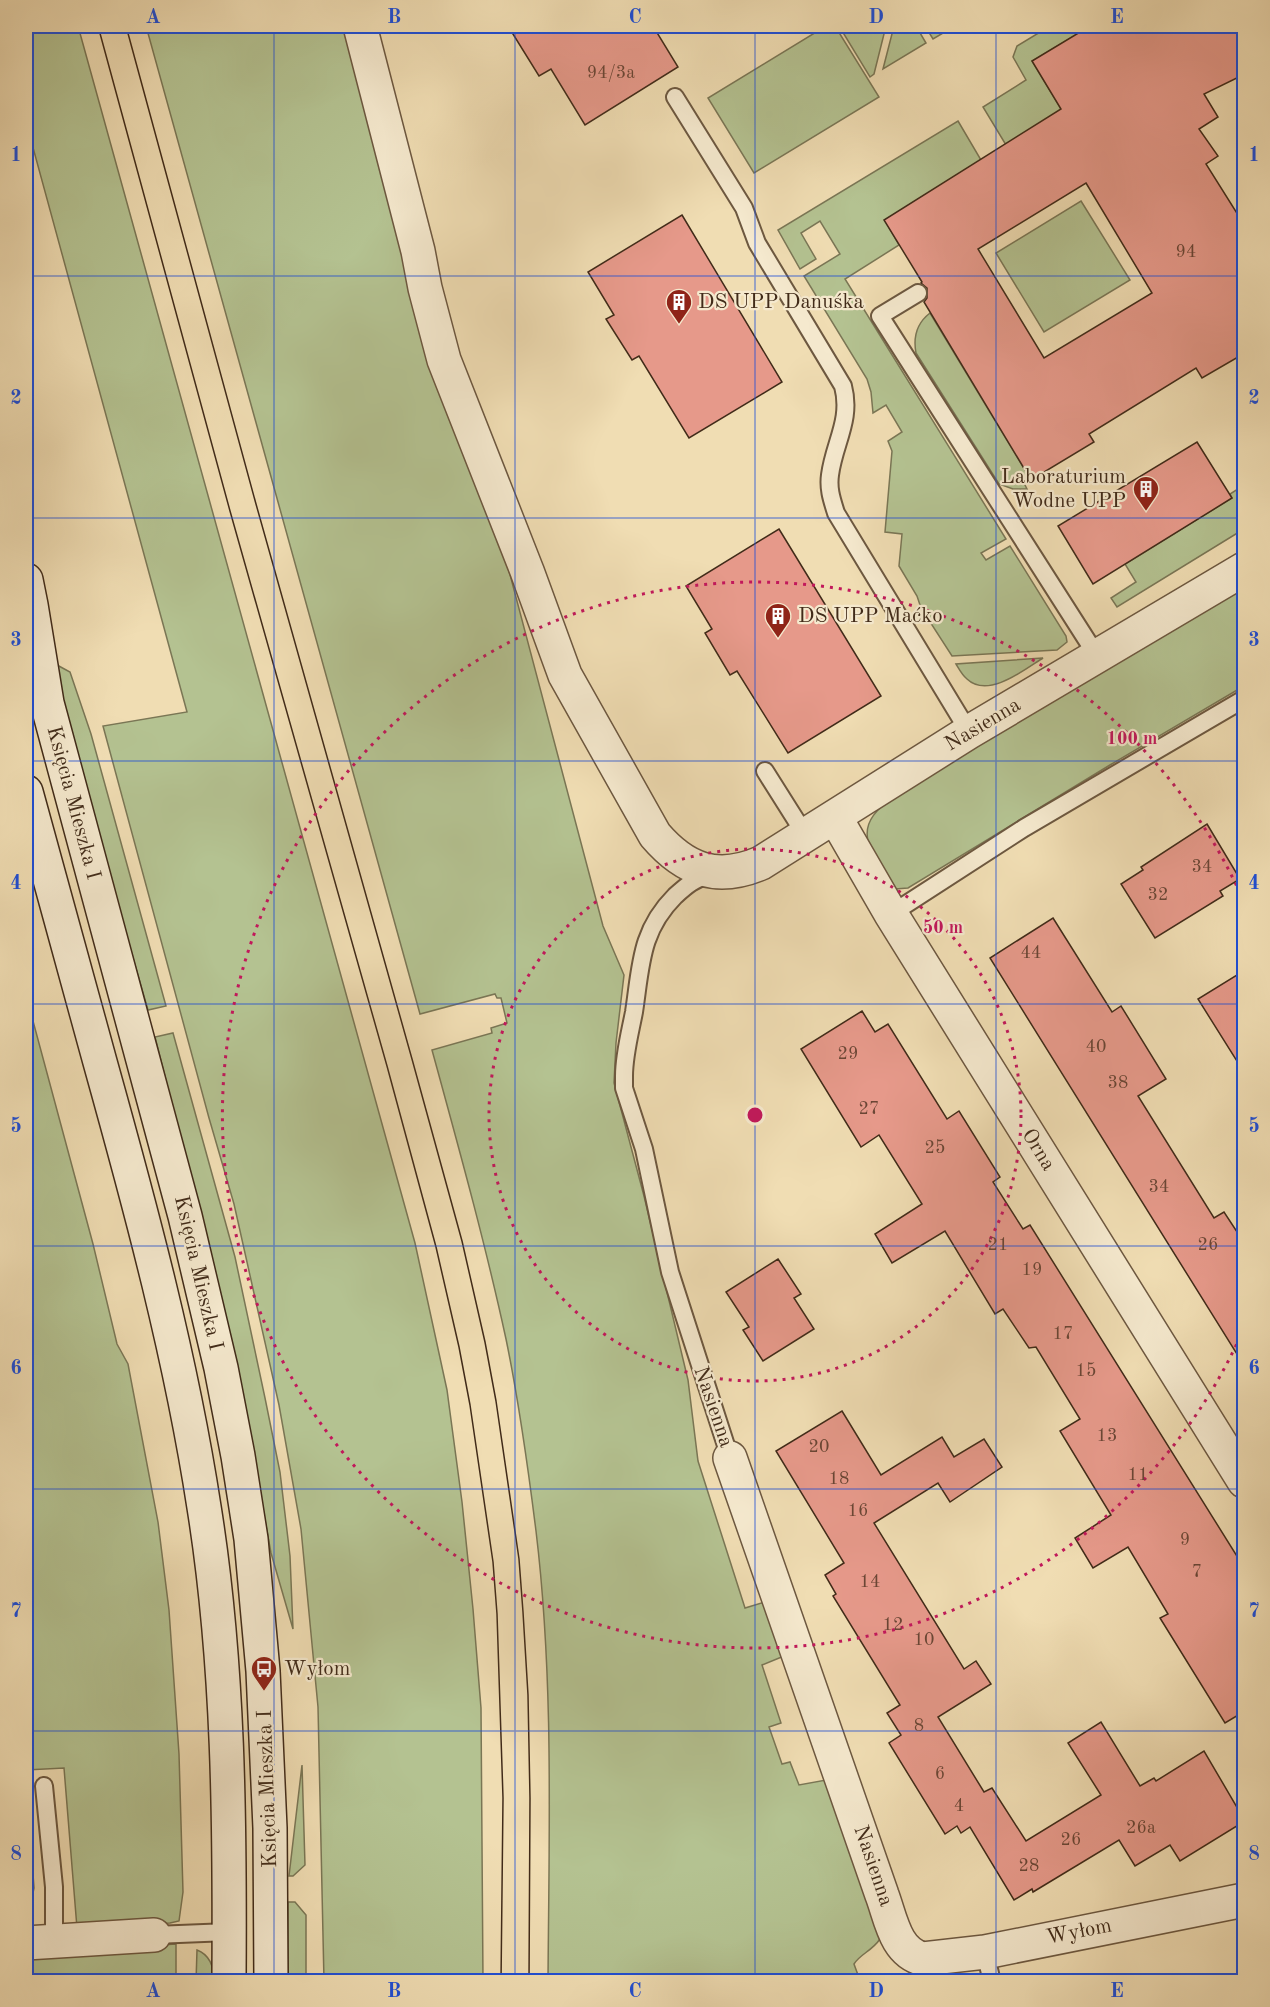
<svg xmlns="http://www.w3.org/2000/svg" width="1270" height="2007" font-family="'Old Standard TT',serif">
  <style>
    .green { fill: #b4c291; stroke: #7a7655; stroke-width: 1.5 }
    .building { fill: #e6998a; stroke: #412b19; stroke-width: 1.5; fill-rule: evenodd }
    .lines { fill: none; stroke-linecap: round; stroke-linejoin: round }
    .lane-casing { stroke: #6d5840; stroke-width: 20 }
    .street-casing { stroke: #6d5840; stroke-width: 36 }
    .secondary-casing { stroke: #412b19; stroke-width: 36 }
    .lane { stroke: #f5e9ce; stroke-width: 16 }
    .street { stroke: #f5e9ce; stroke-width: 33 }
    .secondary { stroke: #f5e9ce; stroke-width: 33 }
    .tram { stroke: #412b19; stroke-width: 1.5 }
    .grid { fill: none; stroke: #1d4ed8; stroke-width: 1.5; stroke-opacity: 0.55 }
    .ring { fill: none; stroke: #c2185b; stroke-width: 3; stroke-dasharray: 3 6 }
    .labels { text-anchor: middle; dominant-baseline: central; stroke-width: 4.5; stroke-linejoin: round; paint-order: stroke }
    .number-label { font-size: 18px; fill: #6a4635 }
    .poi-label { font-size: 21px; fill: #412b19; stroke: #f5e9ce; text-anchor: start }
    .street-label { font-size: 21px; fill: #412b19; stroke: #f5e9ce }
    .centre { fill: #c2185b; stroke: #f5e9ce; stroke-width: 3 }
    .ring-label { font-size: 18px; text-anchor: middle; font-weight: bold; fill: #c2185b; stroke: #f5e9ce; stroke-width: 4.5; stroke-linejoin: round; paint-order: stroke }
    .neatline { fill: none; stroke: #1d4ed8; stroke-width: 2 }
    .grid-label { font-size: 20px; text-anchor: middle; font-weight: bold; fill: #1d4ed8 }
  </style>
  <rect width="100%" height="100%" fill="#f0ddb3"/>
  <filter id="stains"><feTurbulence type="fractalNoise" baseFrequency=".00333" numOctaves="4"/><feColorMatrix values="0 0 0 0 .2 0 0 0 0 .09 0 0 0 0 .02 0 0 0 .5 -.17"/></filter>
  <radialGradient id="worn" r=".72"><stop offset=".6" stop-color="#630" stop-opacity="0"/><stop offset="1" stop-color="#630" stop-opacity=".3"/></radialGradient>
  <g class="green">
    <polygon points="26,26 78,26 415,1243 447,1390 462,1502 473,1609 481,1708 483,1981 324,1981 318,1707 301,1529 279,1405 234,1204 209,1118 103,726 187,712 26,122"/>
    <path d="M 146,26 L 360,26 L 468,416 L 603,926 L 624,975 L 616,1043 L 614,1083 L 644,1196 L 688,1380 L 698,1461 L 745,1608 L 765,1602 L 784,1656 L 762,1665 L 781,1723 L 769,1727 L 782,1764 L 790,1762 L 799,1785 L 826,1780 L 880,1939 C 872,1951 860,1954 854,1964 L 858,1975 L 928,1981 L 548,1981 C 549,1832 554,1680 536,1531 C 528,1467 519,1402 506,1339 C 485,1242 458,1145 432,1050 L 492,1033 L 491,1028 L 507,1023 L 501,998 L 497,998 L 495,994 L 420,1014 Z"/>
    <polygon points="826,26 835,26 879,97 754,173 708,98"/>
    <polygon points="839,26 886,26 874,74 870,77"/>
    <polygon points="894,26 916,26 926,43 883,69"/>
    <polygon points="925,26 955,26 933,39"/>
    <polygon points="1050,26 1091,26 1032,61 1066,117 1006,145 983,107 1026,80 1013,57 1017,46"/>
    <polygon points="958,121 981,160 885,220 899,245 845,279 1006,539 981,553 986,560 1010,546 1066,636 1067,642 1057,650 952,656 921,608 917,596 899,566 902,534 885,532 892,451 888,441 902,432 886,405 873,413 871,392 867,379 804,276 840,254 820,221 801,233 816,259 800,269 778,230"/>
    <polygon points="1081,201 1130,280 1044,332 996,253"/>
    <path d="M 930,313 L 1028,475 L 1022,479 L 1027,489 L 1013,489 L 999,484 L 916,353 C 913,337 917,323 930,313 Z"/>
    <polygon points="1244,485 1244,529 1117,607 1111,598 1136,582 1125,564 1232,498 1230,494"/>
    <path d="M 1244,586 L 1244,686 L 1110,765 L 908,888 L 895,889 L 869,846 C 864,829 869,818 882,806 L 984,742 Z"/>
    <path d="M 1043,658 C 1024,670 988,699 967,679 C 962,675 959,669 956,664 Z"/>
    <polygon points="57,665 70,672 91,734 166,1006 148,1010 65,723"/>
    <polygon points="26,995 93,1244 117,1344 128,1364 158,1522 169,1610 179,1754 183,1892 179,1921 170,1923 77,1928 64,1768 26,1770"/>
    <polygon points="173,1033 235,1257 265,1398 280,1472 290,1556 293,1629 271,1553 235,1356 155,1037"/>
    <polygon points="302,1765 305,1865 293,1876 289,1876"/>
    <polygon points="26,1779 34,1888 26,1927"/>
    <polygon points="288,1902 295,1902 306,1915 306,1981 288,1981"/>
    <polygon points="176,1944 176,1981 26,1982 26,1954"/>
    <path d="M 197,1950 C 210,1955 214,1968 214,1981 L 196,1982 Z"/>
  </g>
  <g class="building">
    <polygon points="508,26 653,26 678,67 585,125 551,69 539,76"/>
    <path d="M 1090,26 L 1245,26 L 1245,74 L 1204,94 L 1218,117 L 1199,129 L 1218,156 L 1206,164 L 1245,226 L 1245,353 L 1202,378 L 1196,368 L 1089,434 L 1094,442 L 1031,480 L 924,302 L 927,298 L 927,288 L 921,283 L 922,282 L 884,220 L 1061,109 L 1032,61 ZM 1086,183 L 1152,293 L 1044,358 L 978,249 Z"/>
    <polygon points="682,215 782,382 689,438 639,356 632,360 606,319 614,315 588,272"/>
    <polygon points="1197,442 1232,498 1093,584 1058,526"/>
    <polygon points="779,529 881,696 788,753 737,671 730,675 705,633 712,629 686,586"/>
    <polygon points="1207,824 1240,879 1220,891 1223,896 1155,938 1121,884 1143,870 1141,867"/>
    <polygon points="1053,918 1112,1012 1121,1006 1166,1079 1138,1096 1214,1218 1224,1212 1245,1244 1245,1367 990,958"/>
    <polygon points="1245,970 1245,1074 1198,999"/>
    <polygon points="862,1011 875,1032 888,1024 947,1119 959,1111 1000,1177 993,1182 1023,1229 1030,1225 1245,1569 1245,1711 1225,1723 1160,1618 1168,1614 1128,1547 1093,1568 1075,1538 1111,1515 1060,1431 1080,1419 1036,1347 1029,1348 1003,1309 995,1314 945,1231 892,1263 875,1234 922,1204 879,1135 861,1147 801,1049"/>
    <polygon points="778,1259 801,1294 794,1298 814,1329 763,1361 743,1330 749,1327 726,1292"/>
    <polygon points="842,1411 881,1475 942,1437 954,1457 984,1439 1002,1467 950,1502 938,1483 874,1523 964,1669 976,1661 991,1684 938,1717 984,1792 992,1788 1026,1841 1101,1795 1068,1743 1101,1722 1140,1786 1154,1778 1156,1781 1204,1751 1245,1821 1180,1861 1170,1845 1135,1866 1119,1840 1033,1892 1032,1889 1014,1900 970,1827 961,1833 957,1826 945,1834 889,1743 901,1735 887,1713 900,1705 833,1596 836,1594 825,1575 844,1563 776,1451"/>
  </g>
  <g class="lines">
    <g class="lane-casing">
      <g id="lane">
        <path d="M 675,97 L 744,208 L 757,243 L 843,386 C 852,420 834,443 830,475 C 828,489 832,500 836,513 L 969,732"/>
        <polyline points="918,293 880,316 1097,656"/>
        <polyline points="765,771 806,836"/>
        <path d="M 710,875 C 695,878 686,886 675,896 C 640,931 641,966 634,1012 C 630,1033 624,1055 624,1076 L 624,1088 L 644,1149 L 670,1272 L 730,1458"/>
        <polyline points="891,914 1024,828 1244,699"/>
        <polyline points="44,1786 54,1887 54,1942"/>
        <polyline points="154,1935 229,1932"/>
        <polyline points="985,1952 992,1982"/>
      </g>
    </g>
    <g class="street-casing">
      <g id="street">
        <path d="M 360,26 L 418,251 L 425,288 L 444,360 L 527,571 L 565,675 L 655,835 C 685,870 717,882 761,863 L 969,732 L 1244,569"/>
        <polyline points="835,817 891,914 1244,1481"/>
        <path d="M 730,1458 L 882,1895 C 891,1919 895,1952 923,1959 L 985,1952 L 1244,1900"/>
        <polyline points="26,1943 154,1935"/>
      </g>
    </g>
    <g class="secondary-casing">
      <g id="secondary">
        <polyline points="26,580 31,605 47,703 185,1216 221,1368 238,1456 251,1539 263,1671 270,1828 271,1982"/>
        <path d="M 26,792 C 51,882 75,972 100,1062 C 141,1209 181,1357 204,1507 C 229,1663 230,1824 229,1982"/>
      </g>
    </g>
    <use href="#lane" class="lane"/>
    <use href="#street" class="street"/>
    <use href="#secondary" class="secondary"/>
    <g class="tram">
      <polyline points="98,26 230,511 387,1066 436,1247 459,1347 470,1405 493,1562 497,1614 503,1798 501,1982"/>
      <polyline points="126,26 256,504 412,1059 462,1241 485,1342 496,1401 519,1559 523,1612 528,1695 530,1798 529,1982"/>
    </g>
  </g>
  <path class="grid" d="M 274,26 L 274,1982M 515,26 L 515,1982M 755,26 L 755,1982M 996,26 L 996,1982M 26,276 L 1244,276M 26,518 L 1244,518M 26,761 L 1244,761M 26,1004 L 1244,1004M 26,1246 L 1244,1246M 26,1489 L 1244,1489M 26,1731 L 1244,1731"/>
  <g class="ring">
    <circle cx="755" cy="1115" r="266"/>
    <path d="M1244 1328A533 533 0 1 1 1244 902"/>
  </g>
  <defs>
    <g id="building-pin" transform="scale(1.35)"><path d="M0 17L-7.5 6A9.5 9.5 0 1 1 7.5 6Z" fill="#8f2418" stroke="#f5e9ce"/><path d="M-4-6H4V6H1V3H-1V6H-4ZM-2.5-4.3h1.7v1.8h-1.7ZM.8-4.3h1.7v1.8H.8ZM-2.5-1h1.7V.8h-1.7ZM.8-1h1.7V.8H.8Z" fill="#fff"/></g>
    <g id="bus-pin" transform="scale(1.35)"><path d="M0 17L-7.5 6A9.5 9.5 0 1 1 7.5 6Z" fill="#8f2418" stroke="#f5e9ce"/><path d="M-5-6H5V4H4V6H2V4H-2V6H-4V4H-5ZM-3.5-4V0h7V-4ZM-3.5 1.2v1.5H-2V1.2ZM2 1.2v1.5H3.5V1.2Z" fill="#fff"/></g>
  </defs>
  <g fill-rule="evenodd">
    <use href="#building-pin" x="679" y="302"/>
    <use href="#building-pin" x="1146" y="489"/>
    <use href="#building-pin" x="778" y="616"/>
    <use href="#bus-pin" x="264" y="1669"/>
  </g>
  <g class="labels">
    <g class="number-label">
      <text x="611" y="73">94/3a</text>
      <text x="1186" y="252">94</text>
      <text x="1202" y="867">34</text>
      <text x="1158" y="895">32</text>
      <text x="1031" y="953">44</text>
      <text x="1096" y="1047">40</text>
      <text x="848" y="1054">29</text>
      <text x="1118" y="1083">38</text>
      <text x="869" y="1109">27</text>
      <text x="935" y="1148">25</text>
      <text x="1159" y="1187">34</text>
      <text x="998" y="1245">21</text>
      <text x="1208" y="1245">26</text>
      <text x="1032" y="1270">19</text>
      <text x="1063" y="1334">17</text>
      <text x="1086" y="1371">15</text>
      <text x="1107" y="1436">13</text>
      <text x="819" y="1447">20</text>
      <text x="1138" y="1475">11</text>
      <text x="839" y="1479">18</text>
      <text x="858" y="1511">16</text>
      <text x="1185" y="1540">9</text>
      <text x="1197" y="1572">7</text>
      <text x="870" y="1582">14</text>
      <text x="893" y="1625">12</text>
      <text x="924" y="1640">10</text>
      <text x="919" y="1726">8</text>
      <text x="940" y="1774">6</text>
      <text x="959" y="1806">4</text>
      <text x="1141" y="1828">26a</text>
      <text x="1071" y="1840">26</text>
      <text x="1029" y="1866">28</text>
    </g>
    <g class="poi-label">
      <text x="698" y="302">DS UPP Danuśka</text>
      <text x="1126" y="477" text-anchor="end">Laboraturium<tspan x="1126" dy="24">Wodne UPP</tspan></text>
      <text x="798" y="616">DS UPP Maćko</text>
      <text x="284" y="1669">Wyłom</text>
    </g>
    <g class="street-label">
      <text transform="translate(983 725) rotate(-31)">Nasienna</text>
      <text transform="translate(73 803) rotate(75)">Księcia Mieszka I</text>
      <text transform="translate(1038 1150) rotate(58)">Orna</text>
      <text transform="translate(198 1273) rotate(77)">Księcia Mieszka I</text>
      <text transform="translate(713 1407) rotate(71)">Nasienna</text>
      <text transform="translate(268 1789) rotate(-92)">Księcia Mieszka I</text>
      <text transform="translate(873 1866) rotate(71)">Nasienna</text>
      <text transform="translate(1079 1932) rotate(-11)">Wyłom</text>
    </g>
  </g>
  <circle cx="755" cy="1115" r="9" class="centre"/>
  <g class="ring-label">
    <text x="1132" y="744">100 m</text>
    <text x="943" y="933">50 m</text>
  </g>
  <rect width="1270" height="2007" fill="none" stroke="#f0ddb3" stroke-width="66"/>
  <rect x="33" y="33" width="1204" height="1941" class="neatline"/>
  <g class="grid-label">
    <text x="153" y="23">A</text>
    <text x="394" y="23">B</text>
    <text x="635" y="23">C</text>
    <text x="876" y="23">D</text>
    <text x="1117" y="23">E</text>
    <text x="16" y="161">1</text>
    <text x="1254" y="161">1</text>
    <text x="16" y="404">2</text>
    <text x="1254" y="404">2</text>
    <text x="16" y="646">3</text>
    <text x="1254" y="646">3</text>
    <text x="16" y="889">4</text>
    <text x="1254" y="889">4</text>
    <text x="16" y="1132">5</text>
    <text x="1254" y="1132">5</text>
    <text x="16" y="1374">6</text>
    <text x="1254" y="1374">6</text>
    <text x="16" y="1617">7</text>
    <text x="1254" y="1617">7</text>
    <text x="16" y="1860">8</text>
    <text x="1254" y="1860">8</text>
    <text x="153" y="1997">A</text>
    <text x="394" y="1997">B</text>
    <text x="635" y="1997">C</text>
    <text x="876" y="1997">D</text>
    <text x="1117" y="1997">E</text>
  </g>
  <rect width="100%" height="100%" filter="url(#stains)"/>
  <rect width="100%" height="100%" fill="url(#worn)"/>
</svg>
